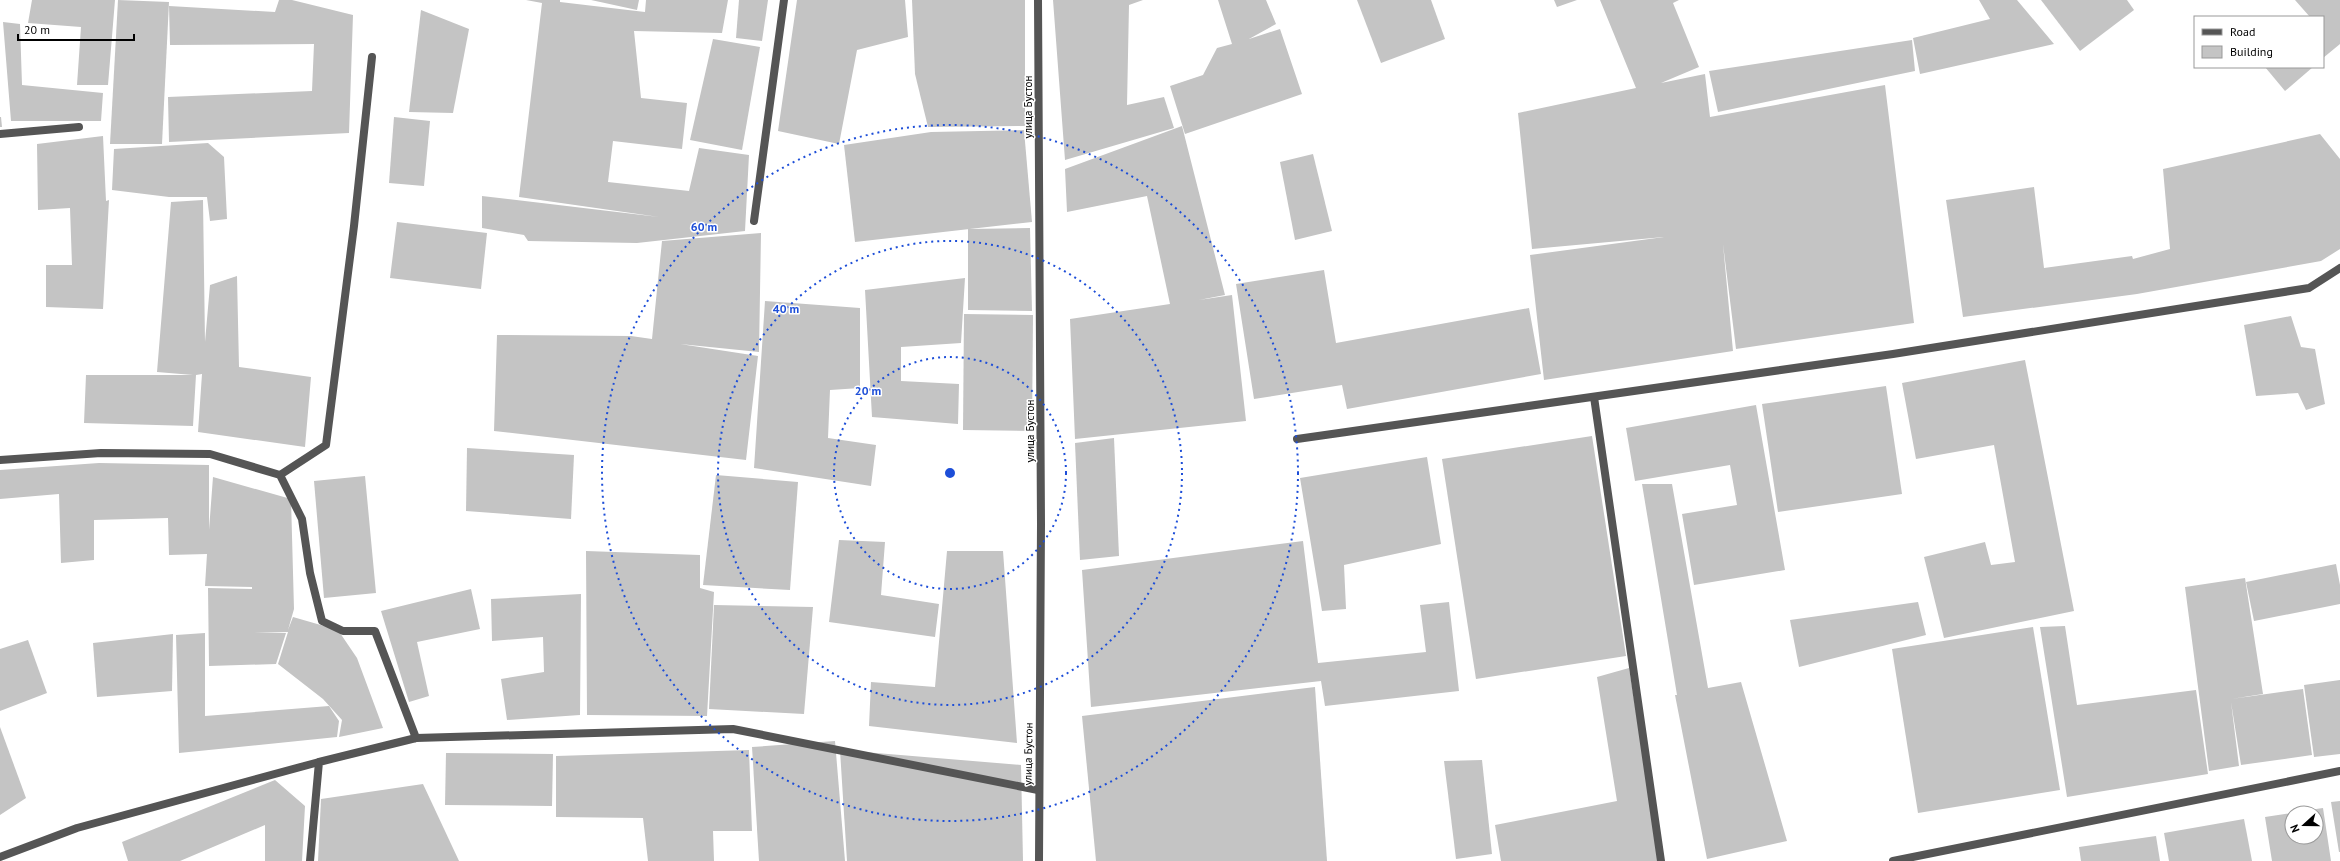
<svg xmlns="http://www.w3.org/2000/svg" width="2340" height="861" font-family="'PT Sans',sans-serif">
  <style>
    .building { fill: #c4c4c4 }
    .lines { fill: none; stroke-linecap: round; stroke-linejoin: round }
    .minor { stroke: #555; stroke-width: 8 }
    .ring { fill: none; stroke: #1d4ed8; stroke-width: 2; stroke-dasharray: 2 4 }
    .labels { text-anchor: middle; dominant-baseline: central; stroke-width: 3; stroke-linejoin: round; paint-order: stroke }
    .street-label { font-size: 11px; fill: #000; stroke: #fff }
    .centre { fill: #1d4ed8; stroke: #fff; stroke-width: 2 }
    .ring-label { font-size: 12px; text-anchor: middle; font-weight: bold; fill: #1d4ed8; stroke: #fff; stroke-width: 3; stroke-linejoin: round; paint-order: stroke }
  </style>
  <rect width="100%" height="100%" fill="#fff"/>
  <g class="building">
    <polygon points="32,0 115,0 108,85 77,85 81,27 28,23"/>
    <polygon points="118,0 169,2 162,144 110,144"/>
    <polygon points="279,0 292,0 353,15 349,133 169,142 168,97 312,91 314,44 170,45 169,6 275,12"/>
    <polygon points="526,0 560,0 560,2 645,12 646,0 728,0 722,33 634,31 641,98 687,103 682,149 613,141 608,182 689,191 699,148 749,155 745,231 637,243 528,241 524,235 482,228 482,196 659,217 519,197 542,3"/>
    <polygon points="591,0 639,0 637,10"/>
    <polygon points="739,0 768,0 762,41 736,38"/>
    <polygon points="797,0 905,0 908,37 857,50 839,144 778,131"/>
    <polygon points="912,0 1025,0 1025,126 928,127 915,74"/>
    <polygon points="1053,0 1143,0 1129,5 1127,105 1164,97 1174,128 1065,160"/>
    <polygon points="1218,0 1266,0 1276,24 1249,39 1280,29 1302,94 1185,134 1170,86 1203,75 1217,48 1232,44"/>
    <polygon points="1357,0 1431,0 1445,39 1381,63"/>
    <polygon points="1554,0 1577,0 1557,7"/>
    <polygon points="1600,0 1679,0 1673,3 1699,67 1661,83 1705,74 1710,117 1885,85 1914,323 1736,349 1723,244 1733,351 1544,380 1530,255 1664,237 1532,249 1518,113 1636,88"/>
    <polygon points="1979,0 2017,0 2054,44 1920,74 1913,38 1990,19"/>
    <polygon points="2041,0 2127,0 2134,10 2080,51"/>
    <polygon points="2295,0 2340,0 2340,44 2323,58 2323,17 2310,17"/>
    <polygon points="421,10 469,29 453,113 409,112"/>
    <polygon points="3,22 20,24 22,85 103,93 101,121 11,121"/>
    <polygon points="713,39 760,47 742,150 690,140"/>
    <polygon points="1912,40 1915,71 1718,112 1709,71"/>
    <polygon points="2265,67 2313,67 2285,91"/>
    <polygon points="0,117 1,117 2,127 0,127"/>
    <polygon points="394,117 430,121 424,186 389,183"/>
    <polygon points="1182,126 1225,295 1199,300 1232,295 1246,421 1075,439 1070,319 1170,304 1147,196 1067,212 1065,169"/>
    <polygon points="1024,130 1032,222 855,242 844,145 931,132"/>
    <polygon points="2320,134 2340,159 2340,249 2321,261 2137,294 1963,317 1946,200 2034,187 2044,268 2132,256 2133,259 2170,249 2163,169"/>
    <polygon points="103,136 106,201 109,200 103,309 46,307 46,265 72,265 70,208 38,210 37,144"/>
    <polygon points="208,143 224,157 227,219 210,221 207,197 169,197 112,190 114,149"/>
    <polygon points="1313,154 1332,231 1295,240 1280,162"/>
    <polygon points="203,200 205,342 210,285 237,276 239,367 311,377 305,447 198,432 202,374 196,375 193,426 84,423 86,375 193,375 157,372 171,202"/>
    <polygon points="397,222 487,233 481,289 390,278"/>
    <polygon points="1030,228 1032,311 968,310 968,229"/>
    <polygon points="761,233 759,352 680,344 758,356 746,460 494,431 497,335 631,336 652,339 662,241"/>
    <polygon points="1324,270 1336,343 1529,308 1541,374 1347,409 1342,385 1254,399 1236,284"/>
    <polygon points="965,278 961,343 901,347 901,381 959,384 958,424 872,417 865,290"/>
    <polygon points="765,301 860,308 860,388 830,390 828,438 876,445 871,486 754,468"/>
    <polygon points="964,314 1033,315 1032,431 963,430"/>
    <polygon points="2291,316 2301,347 2315,349 2325,404 2306,410 2298,393 2256,396 2244,325"/>
    <polygon points="2025,360 2074,611 1944,638 1924,557 1985,542 1991,565 2015,562 1994,445 1916,459 1902,383"/>
    <polygon points="1886,386 1902,494 1778,512 1762,404"/>
    <polygon points="1756,405 1785,570 1694,585 1682,514 1737,505 1730,465 1635,481 1626,428"/>
    <polygon points="1592,436 1626,656 1476,679 1442,459"/>
    <polygon points="1114,438 1119,556 1080,560 1075,443"/>
    <polygon points="467,448 574,455 571,519 466,511"/>
    <polygon points="1427,457 1441,544 1344,565 1346,609 1322,611 1300,478"/>
    <polygon points="99,463 209,465 209,530 213,477 291,499 294,609 288,630 293,617 338,630 357,658 383,728 339,737 342,720 323,699 278,664 288,632 254,633 286,633 276,664 209,666 208,588 252,589 252,587 205,586 207,554 169,555 168,518 94,520 94,560 61,563 59,494 0,499 0,470"/>
    <polygon points="716,475 798,482 790,590 703,585"/>
    <polygon points="365,476 376,593 324,598 314,481"/>
    <polygon points="1642,484 1672,484 1708,688 1741,682 1787,841 1707,859 1675,695 1677,695"/>
    <polygon points="839,540 885,542 881,595 939,604 935,637 829,622"/>
    <polygon points="1303,541 1318,663 1426,652 1420,605 1449,602 1459,691 1325,706 1321,681 1091,707 1082,570"/>
    <polygon points="586,551 700,555 700,588 714,592 707,716 587,715"/>
    <polygon points="947,551 1003,551 1017,743 869,726 871,682 935,687"/>
    <polygon points="2336,564 2340,585 2340,604 2254,621 2246,582"/>
    <polygon points="2245,578 2263,694 2231,699 2303,689 2312,755 2241,765 2231,702 2239,766 2209,771 2185,587"/>
    <polygon points="471,589 480,629 417,642 429,696 409,702 381,611"/>
    <polygon points="581,594 580,715 507,720 501,679 544,672 543,637 492,641 491,599"/>
    <polygon points="1918,602 1926,635 1799,667 1790,620"/>
    <polygon points="714,605 813,607 804,714 709,709"/>
    <polygon points="2065,626 2077,705 2196,690 2208,774 2067,797 2040,627"/>
    <polygon points="2033,627 2060,790 1918,813 1892,649"/>
    <polygon points="205,633 205,716 329,706 339,721 337,737 179,753 176,635"/>
    <polygon points="173,634 172,691 97,697 93,643"/>
    <polygon points="28,640 47,693 0,711 0,649"/>
    <polygon points="1629,668 1660,861 1501,861 1495,825 1617,801 1597,677"/>
    <polygon points="2340,680 2340,754 2314,757 2304,685"/>
    <polygon points="1315,687 1327,861 1096,861 1082,716"/>
    <polygon points="0,727 26,798 0,815"/>
    <polygon points="835,741 845,861 759,861 752,747"/>
    <polygon points="749,750 752,831 713,831 714,861 648,861 643,818 556,817 556,756"/>
    <polygon points="840,750 1021,765 1023,861 847,861"/>
    <polygon points="446,753 553,754 552,806 445,805"/>
    <polygon points="1482,760 1492,854 1456,859 1444,761"/>
    <polygon points="275,780 305,806 302,861 265,861 265,825 180,861 128,861 122,842"/>
    <polygon points="423,784 459,861 318,861 321,799"/>
    <polygon points="2340,801 2340,852 2339,852 2331,802"/>
    <polygon points="2323,808 2331,861 2272,861 2265,817 2292,813 2292,837 2316,837 2316,813 2295,812"/>
    <polygon points="2244,819 2252,861 2169,861 2164,833"/>
    <polygon points="2156,836 2160,861 2081,861 2079,847"/>
  </g>
  <g class="lines">
    <g class="minor">
      <polyline points="1038,0 1041,524 1039,861"/>
      <polyline points="0,134 79,127"/>
      <polyline points="754,221 784,0"/>
      <polyline points="1594,397 1661,861"/>
      <polyline points="1297,439 1893,354 2309,288 2340,268"/>
      <polyline points="0,460 101,453 210,454 280,475 302,519 310,573 322,621 343,631 375,631 416,738"/>
      <polyline points="280,475 326,445 354,226 372,57"/>
      <polyline points="0,857 77,828 319,762"/>
      <polyline points="310,861 319,762 416,738 733,729 1038,790"/>
      <polyline points="1893,861 2340,771"/>
    </g>
  </g>
  <g class="ring">
    <circle cx="950" cy="473" r="116"/>
    <circle cx="950" cy="473" r="232"/>
    <circle cx="950" cy="473" r="348"/>
  </g>
  <g class="labels">
    <g class="street-label">
      <text transform="translate(1028 107) rotate(-90)">улица Бустон</text>
      <text transform="translate(1030 431) rotate(-90)">улица Бустон</text>
      <text transform="translate(1028 754) rotate(-89)">улица Бустон</text>
    </g>
  </g>
  <circle cx="950" cy="473" r="6" class="centre"/>
  <g class="ring-label">
    <text x="704" y="231">60 m</text>
    <text x="786" y="313">40 m</text>
    <text x="868" y="395">20 m</text>
  </g>
  <rect x="2194" y="16" width="130" height="52" fill="#ffffff" stroke="#999999"/>
  <rect x="2202" y="29" width="20" height="6" fill="#555555" stroke="#999999"/>
  <text x="2230" y="36" font-size="12" fill="#000000">Road</text>
  <rect x="2202" y="46" width="20" height="12" fill="#c4c4c4" stroke="#999999"/>
  <text x="2230" y="56" font-size="12" fill="#000000">Building</text>
  <g transform="translate(2304 825) rotate(249)"><circle r="19" fill="#ffffff" stroke="#999999"/>
  <path d="M0-3L7 15L0 10L-7 15Z" fill="#000000"/>
  <text y="-6" font-size="11" font-weight="bold" text-anchor="middle" fill="#000000">N</text>
  </g>
  <path d="M18 34v6h116v-6" fill="none" stroke="#000000" stroke-width="2"/>
  <text x="24" y="34" font-size="12" fill="#000000" stroke="#ffffff" stroke-width="3" paint-order="stroke">20 m</text>
</svg>
